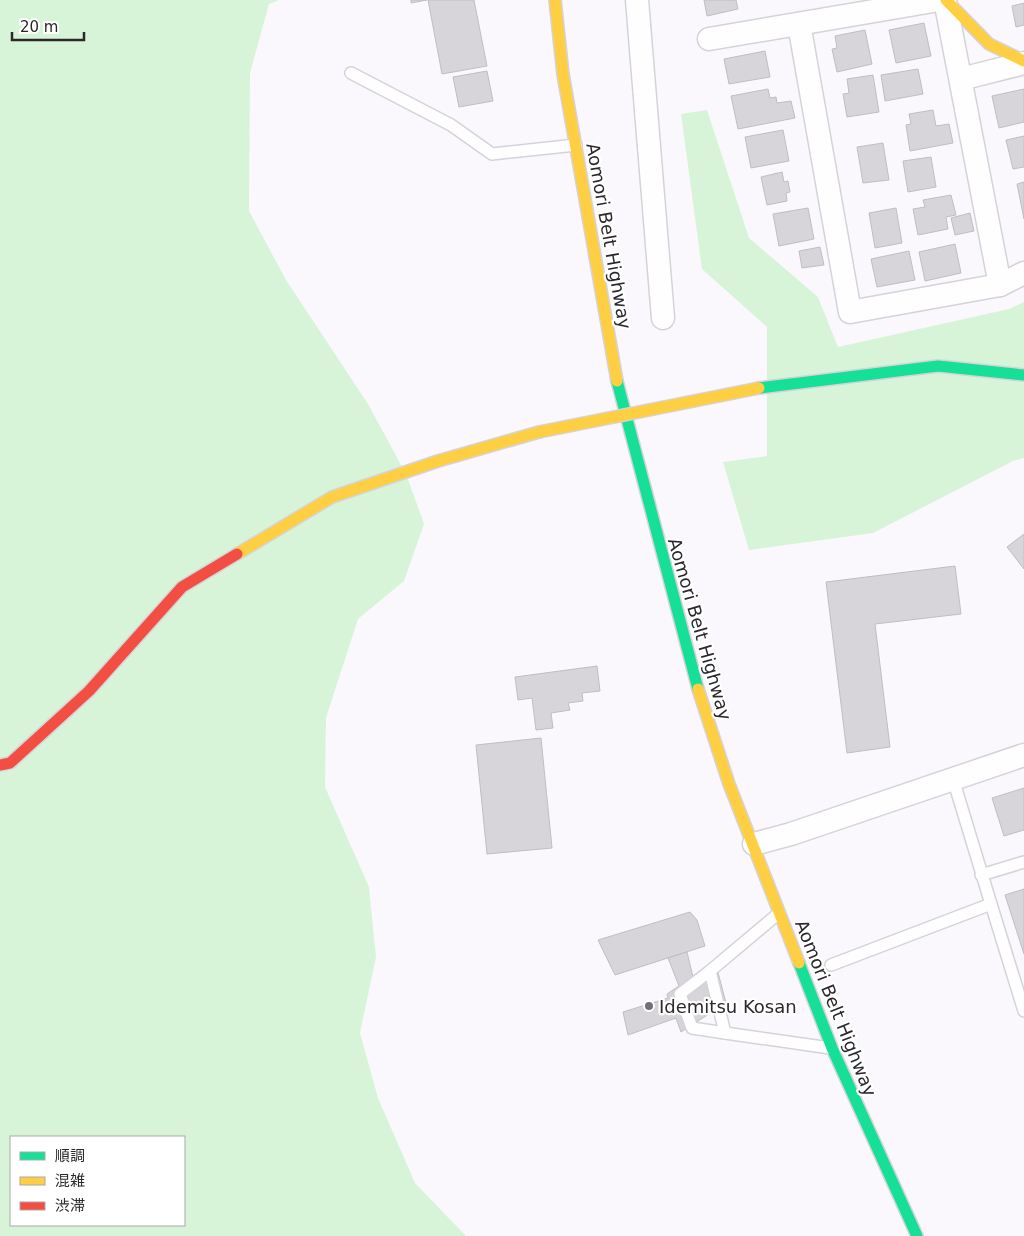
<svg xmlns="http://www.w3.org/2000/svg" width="1024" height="1236" font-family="'DejaVu Sans','Noto Sans JP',sans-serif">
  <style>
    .green { fill: #d7f4d9; fill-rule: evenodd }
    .building { fill: #d7d5d9; stroke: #bfbec1 }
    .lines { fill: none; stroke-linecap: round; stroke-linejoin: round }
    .lane-casing { stroke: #d5d3d7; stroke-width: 14 }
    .street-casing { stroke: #d5d3d7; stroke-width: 25 }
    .fast-casing { stroke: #d5d3d7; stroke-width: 14 }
    .slow-casing { stroke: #d5d3d7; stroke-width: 14 }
    .jam-casing { stroke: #d5d3d7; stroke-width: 14 }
    .lane { stroke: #fefeff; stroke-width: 11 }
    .street { stroke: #fefeff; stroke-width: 22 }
    .fast { stroke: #16e098; stroke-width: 11 }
    .slow { stroke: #ffcf43; stroke-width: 11 }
    .jam { stroke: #f24e42; stroke-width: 11 }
    .slow-bridge-casing { stroke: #d5d3d7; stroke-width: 14; stroke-linecap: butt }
    .slow-bridge { stroke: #ffcf43; stroke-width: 11 }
    .poi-dot { fill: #737174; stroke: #fff; stroke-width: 2 }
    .labels { text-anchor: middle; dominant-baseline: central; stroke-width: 4.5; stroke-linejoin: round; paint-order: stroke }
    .street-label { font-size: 18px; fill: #2a282b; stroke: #fff }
    .poi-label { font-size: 18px; fill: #2a282b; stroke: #fff; text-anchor: start }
  </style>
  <rect width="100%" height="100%" fill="#faf8fd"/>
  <g class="green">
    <path d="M 0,0 L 279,0 L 269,4 L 250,73 L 249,211 L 286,280 L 368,404 L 406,474 L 424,524 L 404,581 L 358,619 L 326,718 L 325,787 L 369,887 L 376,957 L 360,1033 L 378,1098 L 415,1183 L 466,1236 L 0,1236 ZM 11,1137 L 184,1137 L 184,1225 L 11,1225 Z"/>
    <polygon points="707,110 749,238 818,297 838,347 1009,309 1024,302 1024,458 1013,461 873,533 749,550 723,462 767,456 767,327 702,269 681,114"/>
  </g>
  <g class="building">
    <polygon points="411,0 427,0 411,3"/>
    <polygon points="428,0 474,0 487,66 442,74"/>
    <polygon points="704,0 736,0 738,9 707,16"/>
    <polygon points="1024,3 1024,25 1016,27 1012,6"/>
    <polygon points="924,23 931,56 896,63 889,30"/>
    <polygon points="865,30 872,64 837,72 832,49 837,48 835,36"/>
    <polygon points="765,51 770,77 729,84 724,59"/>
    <polygon points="918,69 923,94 885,101 881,75"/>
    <polygon points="487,71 493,101 459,107 453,77"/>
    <polygon points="873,75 879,112 847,117 843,94 849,93 847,79"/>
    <polygon points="768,89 770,98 776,97 777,103 791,101 795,118 738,129 731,96"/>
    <polygon points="1024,89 1024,122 999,128 992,96"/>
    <polygon points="933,110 936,126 949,124 953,143 910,151 906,125 911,124 909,114"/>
    <polygon points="783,130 789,161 751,168 745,137"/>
    <polygon points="1024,136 1024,167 1013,169 1006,140"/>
    <polygon points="883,143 889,180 863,183 857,147"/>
    <polygon points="931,157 936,187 908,192 903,161"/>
    <polygon points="782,172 784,182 788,181 790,192 786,193 787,201 767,205 761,177"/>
    <polygon points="1024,182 1024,219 1017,184"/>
    <polygon points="951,195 956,215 946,217 948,229 918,235 913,209 925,207 923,200"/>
    <polygon points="808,208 814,239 779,246 773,214"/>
    <polygon points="896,208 902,243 875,248 869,213"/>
    <polygon points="970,213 974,231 955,235 951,218"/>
    <polygon points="955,244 961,273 925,281 919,252"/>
    <polygon points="820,247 824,265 802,268 799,251"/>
    <polygon points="909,251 915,280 877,287 871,259"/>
    <polygon points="1024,534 1024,569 1007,547"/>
    <polygon points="955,566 961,614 875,624 890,747 847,753 826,582"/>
    <polygon points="597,666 600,691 582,693 583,701 568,703 570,710 551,713 553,728 536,730 532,698 518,700 515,677"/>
    <polygon points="541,738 552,848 487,854 476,745"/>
    <polygon points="1024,788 1024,830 1004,836 992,798"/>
    <polygon points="1024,889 1024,954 1005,895"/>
    <polygon points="690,912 697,920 705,946 615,975 598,940"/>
    <polygon points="687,952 693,977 715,961 726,1003 681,1032 676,1018 628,1035 623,1012 668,998 667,994 679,986 668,958"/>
  </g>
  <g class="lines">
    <g class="lane-casing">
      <g id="lane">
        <polyline points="351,73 451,125 492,154 576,145"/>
        <polyline points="981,875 1024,862"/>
        <polyline points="991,904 1024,1011"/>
        <polyline points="779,913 710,971 725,1033 830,1048"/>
        <polyline points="831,965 991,904 953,779"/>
        <polyline points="710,971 680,994 692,1028 725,1033"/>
      </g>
    </g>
    <g class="street-casing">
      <g id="street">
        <polyline points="637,0 663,318"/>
        <polyline points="945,0 1000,285"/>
        <polyline points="799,24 850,312 1000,285 1024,273"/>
        <polyline points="709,39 939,0"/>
        <polyline points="961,79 1024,63"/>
        <polyline points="754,844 791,834 1024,755"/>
      </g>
    </g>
    <g class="fast-casing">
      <g id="fast">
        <polyline points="617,381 698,689"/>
        <polyline points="759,388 938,366 1024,375"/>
        <polyline points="799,963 832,1048 917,1236"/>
      </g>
    </g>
    <g class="slow-casing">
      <g id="slow">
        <polyline points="555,0 563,74 617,381"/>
        <polyline points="946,0 989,44 1024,61"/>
        <polyline points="237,554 332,497 438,461 539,432"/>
        <polyline points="698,689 729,784 799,963"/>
      </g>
    </g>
    <g class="jam-casing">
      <polyline id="jam" points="0,765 10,763 89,691 182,587 237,554"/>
    </g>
    <use href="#lane" class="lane"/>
    <use href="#street" class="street"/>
    <use href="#fast" class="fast"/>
    <use href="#slow" class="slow"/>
    <use href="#jam" class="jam"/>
    <g class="slow-bridge-casing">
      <polyline id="slow-bridge" points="539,432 759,388"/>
    </g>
    <use href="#slow-bridge" class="slow-bridge"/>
  </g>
  <circle class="poi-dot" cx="649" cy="1006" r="5"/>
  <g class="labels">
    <g class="street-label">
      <text transform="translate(609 236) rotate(80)">Aomori Belt Highway</text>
      <text transform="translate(700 629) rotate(74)">Aomori Belt Highway</text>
      <text transform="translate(836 1008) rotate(68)">Aomori Belt Highway</text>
    </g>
    <g class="poi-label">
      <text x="659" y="1006">Idemitsu Kosan</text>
    </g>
  </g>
  <rect x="10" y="1136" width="175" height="90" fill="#ffffff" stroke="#aaa9aa"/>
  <rect x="20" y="1152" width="25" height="8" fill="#16e098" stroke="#aaa9aa"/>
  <text x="55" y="1161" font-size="15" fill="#2a282b">順調</text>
  <rect x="20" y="1177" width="25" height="8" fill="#ffcf43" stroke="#aaa9aa"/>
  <text x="55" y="1186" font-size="15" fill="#2a282b">混雑</text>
  <rect x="20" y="1202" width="25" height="8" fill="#f24e42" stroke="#aaa9aa"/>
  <text x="55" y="1211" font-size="15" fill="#2a282b">渋滞</text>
  <path d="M12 32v8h72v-8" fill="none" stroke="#2a282b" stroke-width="2.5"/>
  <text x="20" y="32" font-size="15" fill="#2a282b" stroke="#ffffff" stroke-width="4" paint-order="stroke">20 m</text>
</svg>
